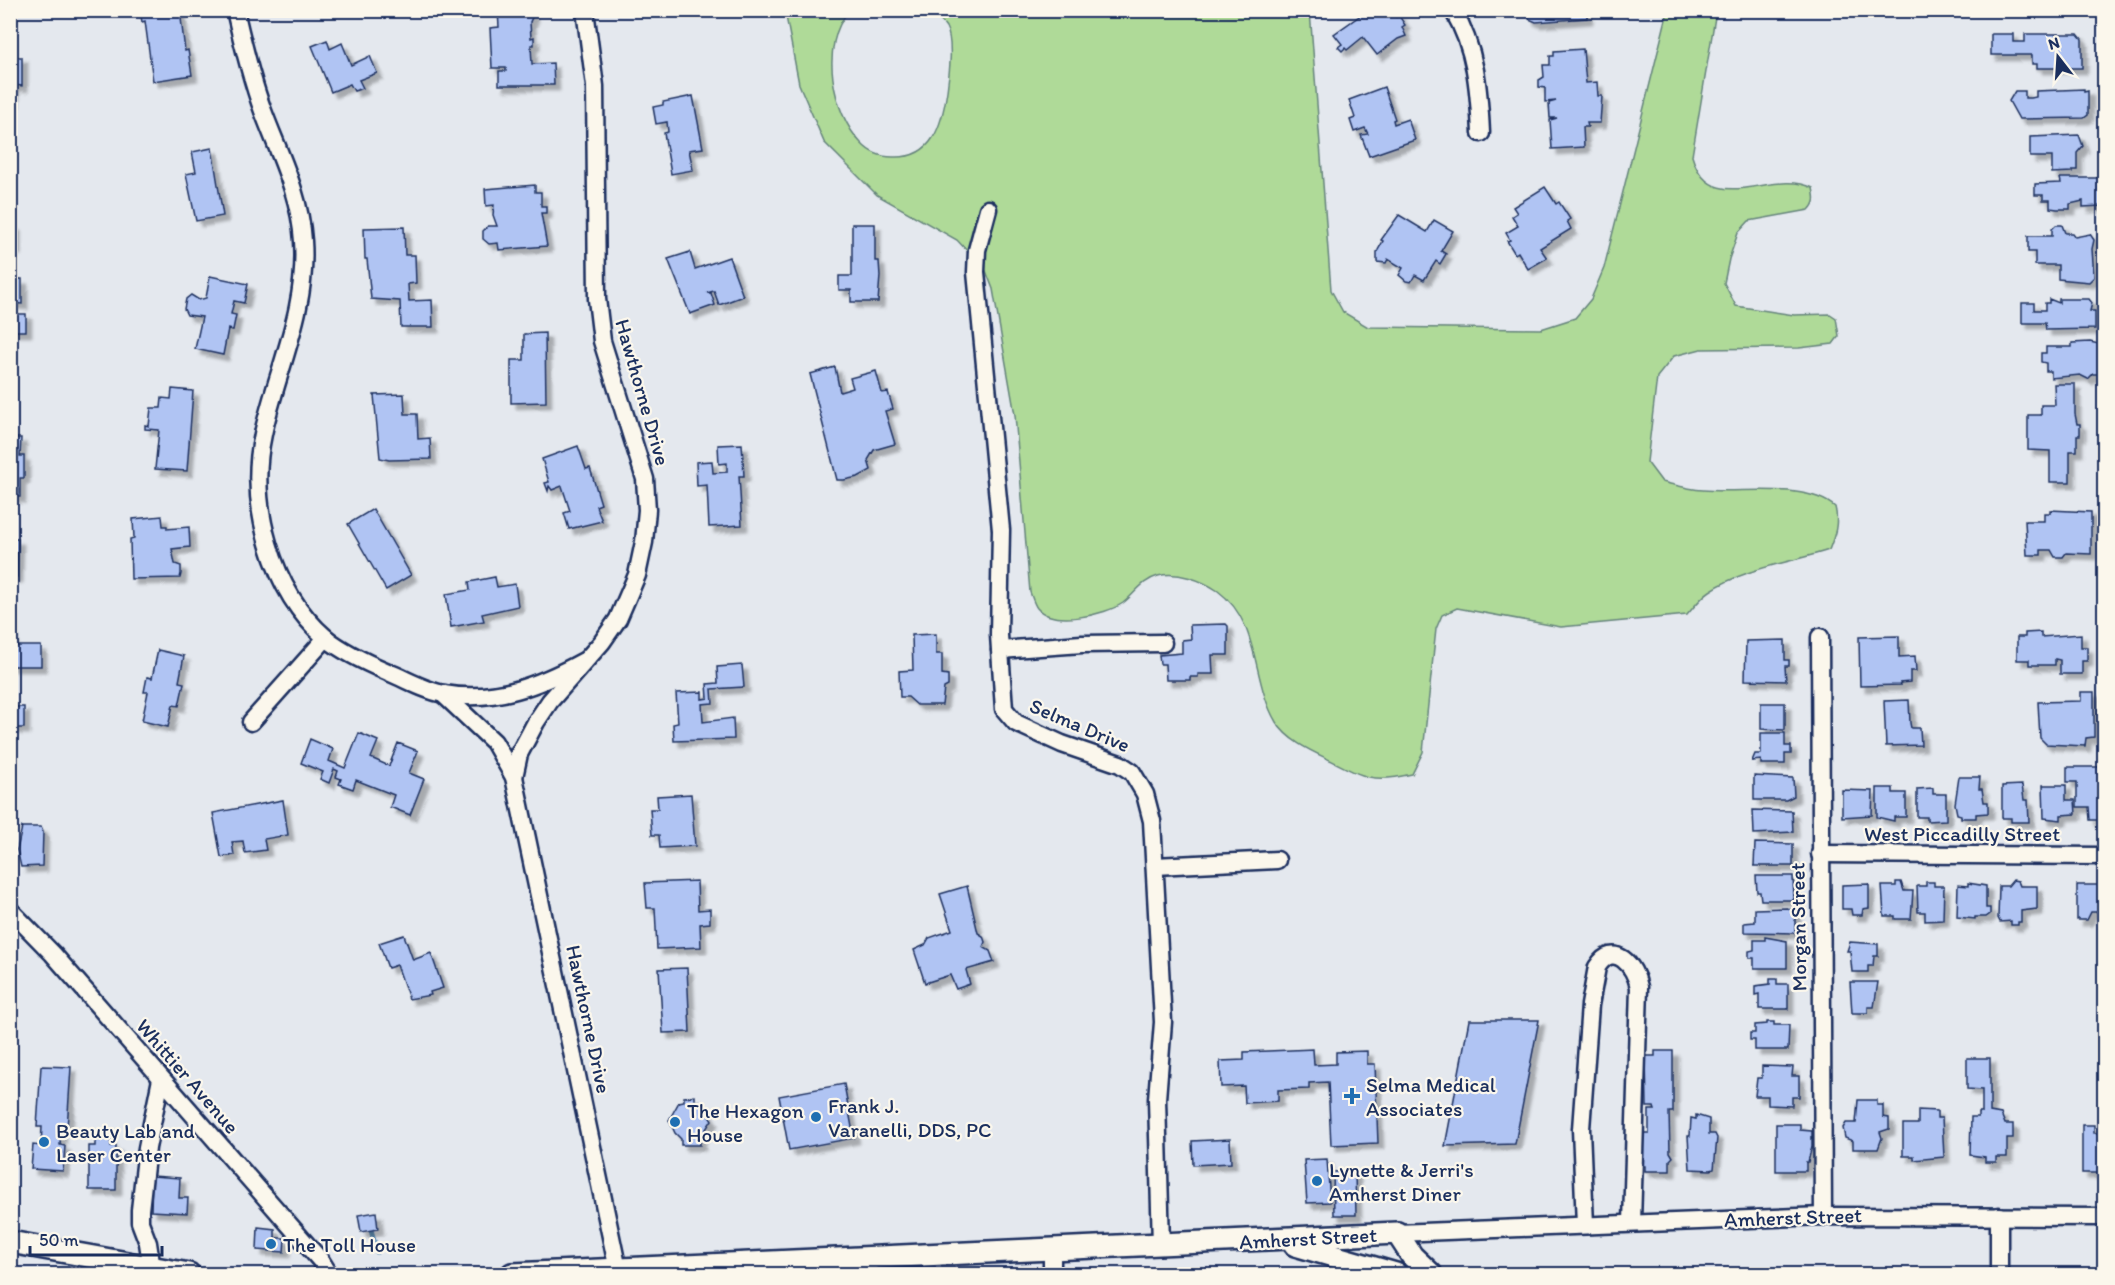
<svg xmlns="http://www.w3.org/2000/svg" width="2115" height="1285" font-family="Itim,sans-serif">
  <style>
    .green { fill: #afda98; stroke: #65847b; stroke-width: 1.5 }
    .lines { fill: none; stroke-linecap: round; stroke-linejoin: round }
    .stream { stroke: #6594bb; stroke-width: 5 }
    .building { fill: #b0c4f3; stroke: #1b2f5e; stroke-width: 1.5; filter: url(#shadow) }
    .minor-casing { stroke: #1b2f5e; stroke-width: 21 }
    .major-casing { stroke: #1b2f5e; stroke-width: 26 }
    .minor { stroke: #fbf7ec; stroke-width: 16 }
    .major { stroke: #fbf7ec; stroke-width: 21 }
    .poi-dot { fill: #1f6fb2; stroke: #fbf7ec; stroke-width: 2 }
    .labels { text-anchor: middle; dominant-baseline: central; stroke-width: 4.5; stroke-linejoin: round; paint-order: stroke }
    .street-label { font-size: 21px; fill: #1b2f5e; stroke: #fbf7ec }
    .poi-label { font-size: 21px; fill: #1b2f5e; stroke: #fbf7ec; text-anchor: start }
  </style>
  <defs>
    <filter id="shadow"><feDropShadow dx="5.5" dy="5.5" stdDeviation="1.5" flood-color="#0004"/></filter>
  </defs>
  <rect width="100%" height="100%" fill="#e4e8ee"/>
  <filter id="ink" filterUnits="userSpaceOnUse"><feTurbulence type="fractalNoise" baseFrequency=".0167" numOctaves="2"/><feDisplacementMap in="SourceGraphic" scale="12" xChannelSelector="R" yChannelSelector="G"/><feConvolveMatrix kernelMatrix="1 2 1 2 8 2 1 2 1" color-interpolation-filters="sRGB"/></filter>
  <g filter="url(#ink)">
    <path class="green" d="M 785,11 L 849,11 C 819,44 832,113 861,143 C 870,153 880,157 893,157 C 933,159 942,125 947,91 C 949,75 954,42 946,27 C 942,21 935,16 930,11 L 1310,11 L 1331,290 L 1343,312 L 1368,327 L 1541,329 L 1575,318 L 1591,299 L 1604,268 L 1668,11 L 1716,11 L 1692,156 C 1711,220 1771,167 1813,188 C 1815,198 1816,203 1809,210 L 1749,221 L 1738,233 L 1729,259 L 1724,283 L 1736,306 L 1794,315 L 1830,314 L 1836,318 L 1839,336 L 1833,344 L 1799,348 L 1701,349 L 1674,356 L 1657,377 L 1647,462 L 1662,482 C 1675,485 1689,489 1703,490 C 1741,494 1806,481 1835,507 C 1839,523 1835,535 1829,550 C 1789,563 1745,568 1710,591 C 1701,597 1694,607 1687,615 L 1561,627 L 1457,608 L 1442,615 L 1436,629 L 1423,752 L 1412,774 C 1374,783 1365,778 1330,760 C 1311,751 1288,741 1276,722 C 1251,680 1261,623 1218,591 C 1202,580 1177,571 1158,576 C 1141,581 1136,593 1123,603 C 1105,615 1053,627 1037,608 C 1034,604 1032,597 1030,592 L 1015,415 L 993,289 L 986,271 L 957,240 L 877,195 L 824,142 L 799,84 Z"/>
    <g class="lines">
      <polyline class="stream" points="371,1230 377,1252"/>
    </g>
    <g class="building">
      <polygon points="140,10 180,10 185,51 188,50 192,75 153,81 145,21 142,22"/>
      <polygon points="498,10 529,10 533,15 530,22 531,38 534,37 534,45 531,45 532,64 553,63 554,85 499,85 499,71 506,71 506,68 492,68 490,28 499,27"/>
      <polygon points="1368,10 1390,10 1396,17 1398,14 1405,25 1402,27 1406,36 1398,39 1377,55 1363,37 1347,50 1345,48 1342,51 1338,47 1342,44 1334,34"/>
      <polygon points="1528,10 1587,10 1587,18 1536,22 1529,19"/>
      <polygon points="1991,34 2013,34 2013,42 2025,42 2025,34 2078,34 2082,39 2082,68 2037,68 2037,64 2032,64 2032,55 1991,55"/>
      <polygon points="10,35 11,57 22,57 22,86 14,85 13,102 10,102"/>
      <polygon points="327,40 330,49 342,43 351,65 370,56 377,73 359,80 363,88 354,91 350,84 331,92 312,46"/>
      <polygon points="1583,49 1586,83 1597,82 1598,96 1602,96 1600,123 1587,123 1588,127 1583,127 1584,147 1552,149 1550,120 1557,118 1550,118 1549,103 1556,101 1545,102 1545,88 1539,87 1539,80 1544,77 1543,65 1550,65 1550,56 1554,56 1554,51"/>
      <polygon points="1384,87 1395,119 1393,120 1394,124 1408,119 1415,140 1369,156 1361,135 1368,134 1365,128 1354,132 1350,120 1355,118 1349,100"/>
      <polygon points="2084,89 2084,92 2088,91 2088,115 2084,118 2019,119 2009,101 2015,91 2025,91 2025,98 2031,98 2036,97 2036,91"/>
      <polygon points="693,96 703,148 689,150 693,170 671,174 664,133 668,132 667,122 656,124 653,107 663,105 663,102"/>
      <polygon points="2079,135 2083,146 2077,153 2077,170 2072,170 2072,172 2052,173 2052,157 2030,157 2030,137"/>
      <polygon points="212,148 223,216 196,221 186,174 196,172 192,152"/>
      <polygon points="2060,178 2100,178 2101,206 2083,207 2083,201 2070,204 2070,209 2057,209 2050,208 2050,200 2043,200 2043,195 2035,195 2035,184 2061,183"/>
      <polygon points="535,185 535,192 541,192 541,206 546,206 546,213 541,213 547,246 499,250 498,243 489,244 483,239 483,231 488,226 497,226 493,215 494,205 486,206 485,189"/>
      <polygon points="1545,187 1556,204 1559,202 1570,219 1567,221 1571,229 1540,248 1547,258 1528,269 1518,252 1515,254 1507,241 1510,240 1506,233 1518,226 1512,216 1517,213 1513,207"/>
      <polygon points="1399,215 1427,232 1434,220 1453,231 1441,251 1446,254 1440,264 1436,261 1424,280 1415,275 1411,282 1406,281 1399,275 1403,268 1388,259 1386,263 1377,262 1377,252 1383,241 1381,240"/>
      <polygon points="852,224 875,224 875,261 879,261 880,276 878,302 851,302 851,290 839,290 839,276 852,276"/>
      <polygon points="2056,225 2062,225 2065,233 2072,233 2075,237 2090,234 2094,240 2092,249 2094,277 2089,282 2058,279 2058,265 2035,265 2035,252 2028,252 2028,236 2052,236 2052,229"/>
      <rect x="10" y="226" width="5" height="23"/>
      <polygon points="404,227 405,255 415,255 416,283 408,284 409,301 432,300 433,327 401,327 400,301 371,299 367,259 365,259 364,228"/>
      <polygon points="690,252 695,269 729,257 743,296 719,305 714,291 707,293 711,293 715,305 690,314 668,259"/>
      <polygon points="210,276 248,284 244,303 234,301 231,314 236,315 233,330 228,329 223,355 195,349 202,317 187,315 184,309 186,299 191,295 199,300 206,298"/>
      <polygon points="10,279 22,279 22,304 10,303"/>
      <polygon points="2049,299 2059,303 2059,299 2089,299 2092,303 2090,311 2095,311 2095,329 2046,330 2045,323 2022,323 2022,303 2034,303 2034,310 2045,310 2045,303 2049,303"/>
      <rect x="10" y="314" width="16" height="17"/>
      <polygon points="545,333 546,402 511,403 511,360 524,360 524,334"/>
      <polygon points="2090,342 2099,344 2099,374 2093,374 2088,379 2080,375 2051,378 2051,371 2046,371 2046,363 2041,362 2041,353 2046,353 2046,347 2072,347 2072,343"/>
      <polygon points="835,367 840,392 853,388 850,378 876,371 882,393 888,392 893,409 885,411 895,444 874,450 868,460 871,470 858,477 844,480 837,480 810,374"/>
      <polygon points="2054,384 2075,384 2075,414 2077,424 2080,424 2080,435 2077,435 2077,451 2070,451 2070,482 2050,482 2050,451 2028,450 2028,415 2041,415 2041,405 2055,405"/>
      <polygon points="172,389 193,391 187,471 155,469 159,430 145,429 145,425 149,426 151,408 161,408 162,398 171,399"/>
      <polygon points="404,394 405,414 417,414 418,439 430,438 431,459 389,460 380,458 374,395"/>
      <polygon points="10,438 21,438 20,456 24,456 24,478 20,478 20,497 10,497"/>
      <polygon points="742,444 744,476 739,476 742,525 709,527 707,485 697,486 696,462 712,461 713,473 727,472 727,463 719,464 718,445"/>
      <polygon points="578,446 586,469 590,468 601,504 596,506 602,521 569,529 564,513 570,511 562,486 552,490 549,486 548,491 545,483 549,482 542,459"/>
      <polygon points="373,509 411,575 386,590 348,524"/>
      <polygon points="2050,510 2091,512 2091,554 2066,553 2063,557 2055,557 2051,550 2041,550 2041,555 2027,555 2025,521 2044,521 2044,513 2050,513"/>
      <polygon points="162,516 163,526 167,526 167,529 189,527 190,547 172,549 175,564 181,566 181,574 180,578 131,579 130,539 134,538 133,519"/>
      <polygon points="10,539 18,539 17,577 10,577"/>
      <polygon points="495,577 497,587 515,584 518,606 482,614 484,621 451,627 446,594 470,590 469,582"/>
      <polygon points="10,614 13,646 41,646 41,666 10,666"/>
      <polygon points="1226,624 1228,626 1228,655 1212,655 1213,674 1198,674 1198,677 1190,677 1190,680 1166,680 1165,664 1160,664 1159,655 1182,653 1182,640 1191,639 1190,625"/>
      <polygon points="2041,632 2041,637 2081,634 2081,647 2087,647 2087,661 2082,661 2082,674 2060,674 2060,660 2055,659 2055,665 2029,665 2029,660 2017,660 2017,637 2025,637 2025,633"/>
      <polygon points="936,634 936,654 942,654 942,674 948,675 948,686 944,688 942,705 917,705 908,697 900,697 899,671 913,670 912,635"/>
      <polygon points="1899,636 1899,657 1915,656 1916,671 1910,671 1910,682 1900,683 1901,685 1860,686 1859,637"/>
      <polygon points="1785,640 1785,660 1789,660 1789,666 1785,666 1786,681 1745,680 1746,641"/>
      <polygon points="158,650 184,656 179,682 184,683 179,706 173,705 168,727 142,721 148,692 144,692 147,677 152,678"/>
      <polygon points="742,665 744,687 712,689 713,703 702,704 703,722 733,718 734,739 674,741 673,724 678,723 676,693 702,692 702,699 708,698 707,684 718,683 717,667"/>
      <polygon points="2081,692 2094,692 2094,737 2086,738 2085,746 2046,744 2040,738 2038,702 2081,701"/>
      <polygon points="1909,700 1910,723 1911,728 1920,728 1921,745 1886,746 1884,701"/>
      <polygon points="1761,703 1785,703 1785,730 1761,729"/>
      <rect x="10" y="707" width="14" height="21"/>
      <polygon points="359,733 378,741 371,758 389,766 398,743 418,751 409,773 424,779 410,815 390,807 394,795 356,780 353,789 339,784 341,779 336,777 338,771 334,769 329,783 320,779 323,772 301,763 310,739 333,749 329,761 345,768"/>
      <polygon points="1761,733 1785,733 1785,746 1791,746 1791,754 1785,754 1785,764 1761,764 1761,760 1752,761 1755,754 1761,754"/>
      <polygon points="2067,767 2104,767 2104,820 2090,820 2089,807 2077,807 2077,782 2067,782"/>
      <polygon points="1754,776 1793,778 1794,796 1786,800 1754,800"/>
      <polygon points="1959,777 1980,777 1979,789 1982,789 1984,802 1988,802 1988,813 1976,814 1976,818 1961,818 1961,815 1957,814 1955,804"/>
      <polygon points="2022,785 2024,800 2028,800 2029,822 2011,822 2011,818 2002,818 2002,786"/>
      <polygon points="2043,785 2066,785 2066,800 2075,800 2076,814 2061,815 2061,820 2044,818"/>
      <polygon points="1877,788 1893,788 1893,793 1906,793 1906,817 1894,817 1894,821 1877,817"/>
      <polygon points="1933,788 1933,794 1946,794 1946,820 1927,821 1927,817 1917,817 1917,789"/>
      <polygon points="1842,790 1873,791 1872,815 1842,817"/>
      <polygon points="691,794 695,846 660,848 659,835 652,835 650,809 658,809 657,796"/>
      <polygon points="283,800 288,835 264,839 266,850 245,853 243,841 232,842 234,855 221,857 213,813"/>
      <polygon points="1753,810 1792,811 1793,832 1754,834"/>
      <polygon points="22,827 41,827 43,832 42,866 21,867 17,850"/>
      <polygon points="1755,843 1793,844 1793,866 1754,866"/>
      <polygon points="1756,876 1793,876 1794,900 1761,900 1760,892 1757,892"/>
      <polygon points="2013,880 2018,881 2020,886 2037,886 2037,909 2021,911 2021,922 2018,922 2018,925 2011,925 2011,921 2000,922 1998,918 1999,886 2008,886"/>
      <polygon points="697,881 698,910 710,909 710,923 700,924 701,947 657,949 655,908 647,908 645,883"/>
      <polygon points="1896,882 1901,882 1904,891 1913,891 1911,919 1895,919 1895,916 1884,916 1882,886 1896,886"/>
      <polygon points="1926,882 1934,882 1934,886 1944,886 1943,920 1925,921 1925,912 1918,912 1917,886 1926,886"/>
      <polygon points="1968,883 1986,886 1986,908 1990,908 1990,914 1986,917 1975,917 1975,919 1957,917 1958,885 1968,886"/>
      <polygon points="1869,884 1869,908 1863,909 1862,915 1852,915 1851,909 1842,909 1842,885"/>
      <polygon points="2077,885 2104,885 2104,912 2091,912 2087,920 2077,920"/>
      <polygon points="967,886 978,933 983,936 985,942 983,947 990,951 994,962 966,970 970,984 956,989 950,975 925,983 914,950 925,945 929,938 952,930 940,894"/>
      <polygon points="1787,908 1795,910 1795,933 1744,932 1744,923 1755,922 1755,909"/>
      <polygon points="404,935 413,960 431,953 443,988 430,992 431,995 409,999 397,965 388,968 379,943"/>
      <polygon points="1765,937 1787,941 1787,968 1754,968 1754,958 1749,958 1749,951 1754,950 1754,940 1765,940"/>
      <polygon points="1850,942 1878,944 1878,956 1874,956 1873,966 1868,966 1868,972 1852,972 1850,951 1847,951"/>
      <polygon points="687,968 690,1032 663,1033 659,969"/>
      <polygon points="1770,979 1777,979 1777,984 1788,984 1788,1009 1759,1009 1759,994 1755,995 1755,986 1770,984"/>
      <polygon points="1850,982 1878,982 1874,1007 1868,1007 1868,1013 1852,1013"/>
      <polygon points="1469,1020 1539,1020 1515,1144 1445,1146"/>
      <polygon points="1767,1022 1774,1022 1774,1025 1789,1025 1788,1050 1755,1050 1755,1040 1750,1040 1750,1033 1755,1033 1755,1025 1767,1024"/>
      <polygon points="1313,1049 1314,1065 1336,1064 1336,1052 1367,1051 1367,1064 1375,1064 1378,1143 1331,1145 1328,1082 1309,1083 1309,1089 1278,1090 1278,1101 1245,1103 1244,1086 1221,1087 1220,1061 1244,1060 1244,1052"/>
      <polygon points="1655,1051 1673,1051 1673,1112 1669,1112 1670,1152 1673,1157 1670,1160 1670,1171 1645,1171 1645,1166 1638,1166 1638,1133 1649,1133 1649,1110 1655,1110 1654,1107 1647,1107 1646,1056 1655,1056"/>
      <polygon points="1967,1058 1990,1058 1990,1112 2001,1114 2005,1124 2013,1124 2013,1138 2007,1138 2007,1157 1996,1157 1996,1162 1985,1162 1985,1157 1970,1155 1971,1117 1978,1117 1978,1112 1982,1112 1982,1090 1967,1089"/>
      <polygon points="41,1066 71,1067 67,1129 61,1129 60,1145 65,1146 63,1171 31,1169 33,1145 41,1146 42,1127 37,1127"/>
      <polygon points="1762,1066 1793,1067 1792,1076 1799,1076 1799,1097 1792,1097 1792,1106 1768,1105 1768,1096 1755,1096 1757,1078 1762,1078"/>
      <polygon points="844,1084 854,1138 789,1150 779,1096"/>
      <polygon points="695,1096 695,1101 701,1102 712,1120 700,1138 700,1145 681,1145 681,1139 675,1133 669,1120 679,1102 684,1101 684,1097"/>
      <polygon points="1858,1100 1877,1100 1877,1105 1883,1105 1883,1117 1889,1118 1889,1129 1880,1132 1882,1138 1878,1149 1853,1149 1853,1141 1845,1138 1843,1128 1846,1123 1856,1123"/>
      <polygon points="1918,1110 1937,1111 1937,1118 1942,1118 1944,1157 1914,1160 1914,1156 1903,1156 1903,1124 1918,1124"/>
      <polygon points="1696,1115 1709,1119 1709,1134 1715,1134 1717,1138 1714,1169 1711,1170 1690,1169 1688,1136 1690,1136 1691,1118 1696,1119"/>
      <polygon points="1776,1124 1800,1124 1800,1130 1812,1131 1812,1146 1808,1162 1806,1162 1806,1171 1776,1171"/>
      <polygon points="2082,1125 2094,1125 2094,1133 2104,1133 2104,1178 2101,1178 2101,1173 2082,1173"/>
      <polygon points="95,1138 110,1138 111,1146 116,1146 116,1190 89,1190 89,1146 95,1146"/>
      <polygon points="1230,1139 1231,1163 1193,1165 1192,1141"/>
      <polygon points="1327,1159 1330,1202 1307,1203 1304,1160"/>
      <polygon points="1355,1171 1356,1215 1334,1215 1333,1172"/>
      <polygon points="152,1176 180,1178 179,1198 188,1198 187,1213 151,1211"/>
      <polygon points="376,1212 378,1229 361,1232 358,1215"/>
      <polygon points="258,1227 275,1229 275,1238 285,1238 284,1252 257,1250"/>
    </g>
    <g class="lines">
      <g class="minor-casing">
        <g id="minor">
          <path d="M 235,10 C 243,45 251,78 263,111 C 279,154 300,194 303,241 C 308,309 277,369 263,434 C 248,503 271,591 326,638 C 343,652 367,663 388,672 C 406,679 425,691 445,694 C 495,703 540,685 584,661"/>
          <path d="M 1453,10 C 1476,49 1479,89 1481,133"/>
          <polyline points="988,209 977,250 976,272 1001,530 999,635 1004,709 1016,723 1062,744 1120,764 1132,772 1145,794 1152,821 1163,1022 1157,1099 1161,1245"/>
          <polyline points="1820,637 1823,1216"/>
          <polyline points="1000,650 1082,644 1163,643"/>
          <polyline points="443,694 494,742 514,777 618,1270"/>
          <polyline points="251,722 326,638"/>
          <polyline points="514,777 519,754 536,722 550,701 602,642 618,619 637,575 644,542 647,510 645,479 602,341 597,299 595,86 585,10"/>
          <polyline points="1820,854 2104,856"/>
          <polyline points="1155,866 1277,860"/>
          <polyline points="10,910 53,954 321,1261 329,1274"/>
          <polyline points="1999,1216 1999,1274"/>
          <path d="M 1585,1225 L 1581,1129 L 1590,1005 L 1597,967 C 1614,940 1635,966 1639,987 L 1632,1223"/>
          <polyline points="1397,1233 1823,1216 2104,1217"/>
          <polyline points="1052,1249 1052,1274"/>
          <polyline points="868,1257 869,1274"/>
          <polyline points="152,1269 148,1243 140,1222 140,1210 147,1148 161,1079"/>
        </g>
      </g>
      <g class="major-casing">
        <g id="major">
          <polyline points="10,1242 189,1274"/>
          <polyline points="1295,1245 1396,1274"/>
          <polyline points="512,1274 1397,1233 1412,1256 1431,1274"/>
        </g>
      </g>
      <use href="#minor" class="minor"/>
      <use href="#major" class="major"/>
    </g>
  </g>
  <g class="poi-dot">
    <path d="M1349 1087h6v6h6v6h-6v6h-6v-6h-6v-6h6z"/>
    <circle cx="816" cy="1117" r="6"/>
    <circle cx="675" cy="1122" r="6"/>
    <circle cx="44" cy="1142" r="6"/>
    <circle cx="1317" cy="1181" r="6"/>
    <circle cx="271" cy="1244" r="6"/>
  </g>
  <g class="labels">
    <g class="street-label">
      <text transform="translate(643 392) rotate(74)">Hawthorne Drive</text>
      <text transform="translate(1080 725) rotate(23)">Selma Drive</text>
      <text x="1962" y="833">West Piccadilly Street</text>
      <text transform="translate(1798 927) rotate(-91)">Morgan Street</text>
      <text transform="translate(589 1019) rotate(78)">Hawthorne Drive</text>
      <text transform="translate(188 1076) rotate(49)">Whittier Avenue</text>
      <text transform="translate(1793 1217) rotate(-2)">Amherst Street</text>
      <text transform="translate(1308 1238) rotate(-3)">Amherst Street</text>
    </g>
    <g class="poi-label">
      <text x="1366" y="1084">Selma Medical<tspan x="1366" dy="24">Associates</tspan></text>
      <text x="828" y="1105">Frank J.<tspan x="828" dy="24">Varanelli, DDS, PC</tspan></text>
      <text x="687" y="1110">The Hexagon<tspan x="687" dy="24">House</tspan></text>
      <text x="56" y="1130">Beauty Lab and<tspan x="56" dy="24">Laser Center</tspan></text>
      <text x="1329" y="1169">Lynette &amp; Jerri's<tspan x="1329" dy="24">Amherst Diner</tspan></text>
      <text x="283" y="1244">The Toll House</text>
    </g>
  </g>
  <rect width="2115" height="1285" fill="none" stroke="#fbf7ec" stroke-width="36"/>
  <rect x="18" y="18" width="2079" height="1249" fill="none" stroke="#1b2f5e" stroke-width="2" filter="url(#ink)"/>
  <g transform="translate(2058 57) rotate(343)" stroke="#fbf7ec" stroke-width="4.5" paint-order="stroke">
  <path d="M0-4.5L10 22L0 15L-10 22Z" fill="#1b2f5e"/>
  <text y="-9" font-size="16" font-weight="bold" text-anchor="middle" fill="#1b2f5e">N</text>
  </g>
  <path d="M30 1246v9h132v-9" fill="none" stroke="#1b2f5e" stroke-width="3"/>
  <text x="39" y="1246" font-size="18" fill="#1b2f5e" stroke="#fbf7ec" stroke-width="4.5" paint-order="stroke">50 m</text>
</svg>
